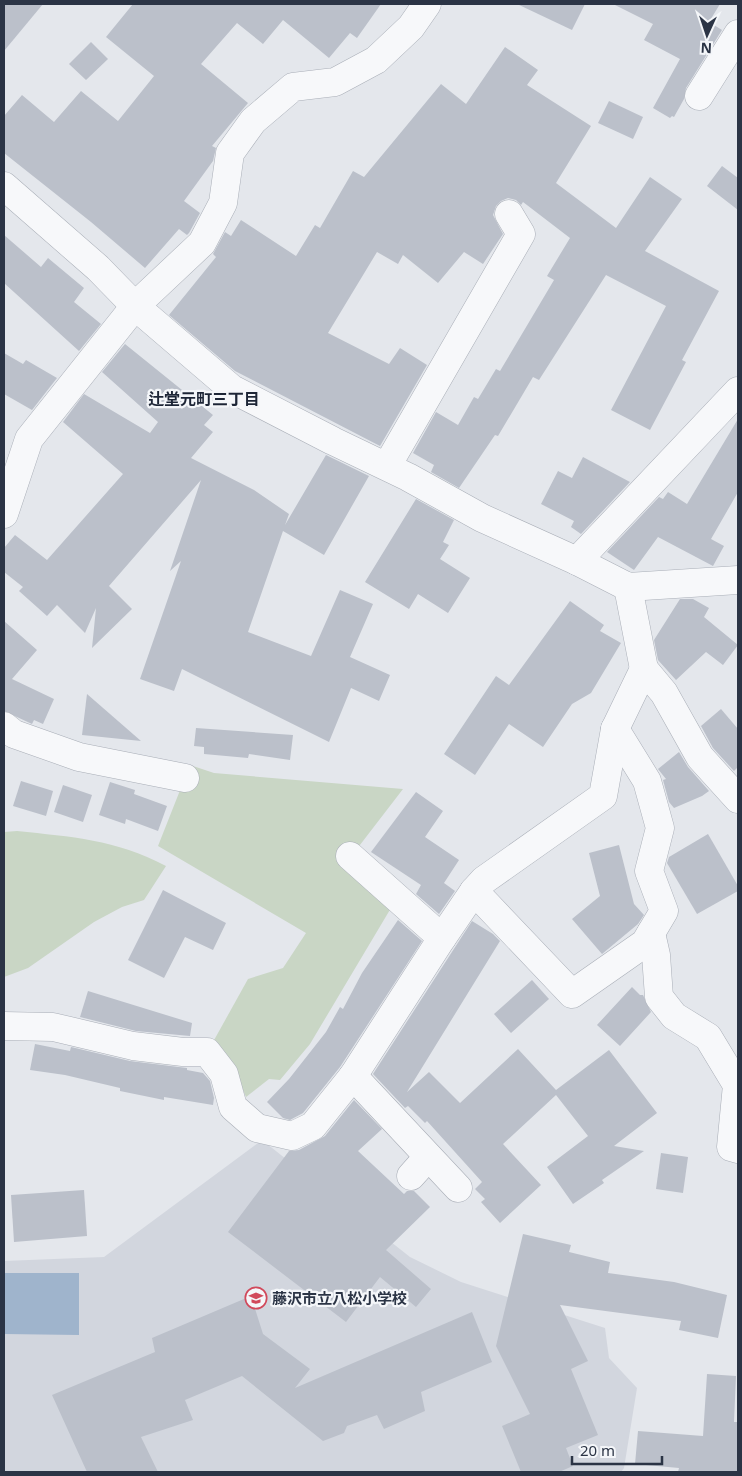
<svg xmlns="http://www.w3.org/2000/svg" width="742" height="1476" font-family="'Noto Sans','Noto Sans JP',sans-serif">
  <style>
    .built { fill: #d2d6de }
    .green { fill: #c9d6c5 }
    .water { fill: #9fb4cc }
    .building { fill: #bbc0ca }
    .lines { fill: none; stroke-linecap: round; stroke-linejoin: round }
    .minor-casing { stroke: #a9aeb7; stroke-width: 29 }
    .minor { stroke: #f7f8fa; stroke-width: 28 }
    .labels { text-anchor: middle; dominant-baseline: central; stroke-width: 4.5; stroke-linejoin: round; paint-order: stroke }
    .poi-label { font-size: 15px; font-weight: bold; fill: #2b3445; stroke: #f4f6f9; text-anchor: start }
    .neighbourhood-label { font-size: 16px; font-weight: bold; fill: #1d2536; stroke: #f4f6f9 }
  </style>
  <rect width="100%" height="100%" fill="#e4e7ec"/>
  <polygon class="built" points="262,1140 410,1257 461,1282 605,1328 609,1358 637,1388 624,1468 621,1472 4,1472 4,1261 104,1257"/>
  <g class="green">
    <polygon points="190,765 214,773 403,789 343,867 391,908 310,1044 280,1080 269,1079 246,1097 236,1073 213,1042 248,979 283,968 306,933 158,846"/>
    <path d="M 17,831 C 72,837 115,839 166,866 L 144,900 L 122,907 L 94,922 L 28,968 L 4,977 L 4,832 Z"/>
  </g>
  <polygon class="water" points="4,1273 79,1273 79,1335 4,1334"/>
  <g class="building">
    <polygon points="4,4 43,4 4,51"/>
    <polygon points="133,4 381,4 357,38 350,33 329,58 283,20 263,44 237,23 201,64 248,103 212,146 216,148 213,161 184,201 200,213 189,233 187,235 179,229 145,268 91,222 4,153 4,116 22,95 54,122 81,91 118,121 154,76 106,37"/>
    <polygon points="517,4 585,4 572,30"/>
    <polygon points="613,4 720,4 709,22 722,30 686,88 684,99 674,117 672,116 670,118 653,108 680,59 644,40 653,24"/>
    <polygon points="91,42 108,59 86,80 69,64"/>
    <polygon points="505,47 538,70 527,85 591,126 556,183 616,228 650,177 682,199 645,251 719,291 682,360 686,362 650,430 611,410 666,306 606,275 539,380 533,377 498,436 495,435 459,488 431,472 434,465 413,453 436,412 458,425 474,397 478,399 496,369 500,371 554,280 547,276 570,238 523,202 521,205 516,200 508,198 501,201 496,206 493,215 503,234 483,264 464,252 438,283 403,255 398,264 377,252 328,333 389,364 400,348 427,365 380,446 235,371 169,315 216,257 213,254 225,232 231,236 241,220 296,256 315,225 320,228 353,171 364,177 441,84 466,104"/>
    <polygon points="609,101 643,117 633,139 598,123"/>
    <polygon points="722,166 738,178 738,210 707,186"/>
    <polygon points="4,235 41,267 48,258 84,288 74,302 101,324 79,351 4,283"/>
    <polygon points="125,344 213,415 204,425 213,432 191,458 254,490 289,514 285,525 326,455 369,476 324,555 283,531 248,632 311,656 340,590 373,604 350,657 390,675 379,701 351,688 329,742 182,669 174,691 140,679 181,561 170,571 201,480 109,586 132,609 92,648 96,608 85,633 57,605 47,616 19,591 23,587 4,572 4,548 15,535 47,560 123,474 63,422 84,394 150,433 158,422 102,372"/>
    <polygon points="4,353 23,364 26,360 57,378 32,410 4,394"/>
    <polygon points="738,419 738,492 711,539 724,546 713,566 658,537 634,570 607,552 659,497 663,499 668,492 687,504"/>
    <polygon points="583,457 630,482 581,534 571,527 574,521 541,504 558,471 572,478"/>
    <polygon points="416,499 454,520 443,542 449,545 440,559 470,578 448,613 418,594 409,609 365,582"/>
    <polygon points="680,599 693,599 709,608 704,617 738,645 723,665 706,652 676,680 658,660 654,640"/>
    <polygon points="570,601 604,625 600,631 621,643 591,693 572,704 543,747 509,724 475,775 444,754 496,676 509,685"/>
    <polygon points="4,621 37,650 12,679 54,699 43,724 34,720 32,724 4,711"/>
    <polygon points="87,694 141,741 82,735"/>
    <polygon points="721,709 738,729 738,767 734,771 713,748 701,726"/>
    <polygon points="196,728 293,735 290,760 249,754 248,758 204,754 204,747 194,746"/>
    <polygon points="679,752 688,767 709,791 702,796 674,808 669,802 663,780 666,779 658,769"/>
    <polygon points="21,781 53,791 46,816 13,806"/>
    <polygon points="110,782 135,790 134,794 167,806 158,831 126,819 125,824 99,815"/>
    <polygon points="63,785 92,795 83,822 54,812"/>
    <polygon points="416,792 443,811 425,837 459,860 444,883 455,891 439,914 416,894 421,885 371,852"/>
    <polygon points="708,834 738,886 738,891 697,914 667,863 669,857"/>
    <polygon points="619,845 634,904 644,915 638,924 602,954 572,919 600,896 589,853"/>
    <polygon points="163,890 226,923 213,950 185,937 164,978 128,960"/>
    <polygon points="398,920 422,941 340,1067 303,1113 290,1120 283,1118 267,1102 289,1079 326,1032 340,1007 343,1009 362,973"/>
    <polygon points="472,921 493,934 500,941 407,1092 429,1072 460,1103 518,1049 556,1090 609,1050 657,1113 614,1146 644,1151 602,1180 604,1183 573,1204 547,1167 588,1136 556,1095 503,1144 541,1185 500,1223 481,1202 485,1199 475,1189 482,1182 427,1121 425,1123 408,1106 405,1108 373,1074"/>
    <polygon points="532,980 549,999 511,1033 494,1014"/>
    <polygon points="632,987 640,995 643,995 651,1012 620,1046 597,1025"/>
    <polygon points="88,991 192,1023 190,1036 136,1031 80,1017"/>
    <polygon points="35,1044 70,1051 71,1047 130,1061 187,1068 187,1070 203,1073 210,1081 214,1098 213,1105 164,1097 164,1100 120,1091 120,1088 65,1075 30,1070"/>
    <polygon points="354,1100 382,1129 358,1151 404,1194 407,1191 414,1191 430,1207 386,1250 431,1289 416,1307 380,1277 346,1322 228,1232 289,1151 299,1150 325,1136"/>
    <polygon points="661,1153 688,1157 683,1193 656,1189"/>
    <polygon points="84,1190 87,1236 14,1242 11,1195"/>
    <polygon points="523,1234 571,1245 569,1252 610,1262 608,1273 674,1282 727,1295 718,1338 679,1330 681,1321 560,1305 588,1361 571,1369 598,1435 566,1448 573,1466 559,1472 521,1472 502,1426 530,1414 496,1346"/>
    <polygon points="251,1296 263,1334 310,1369 295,1388 472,1312 492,1362 421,1392 425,1411 384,1429 377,1415 347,1426 344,1433 323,1441 242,1376 185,1400 193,1420 141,1437 158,1472 87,1472 52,1395 155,1352 152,1338"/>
    <polygon points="707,1374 736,1376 734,1422 737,1422 738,1472 678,1472 679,1468 635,1464 638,1431 703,1436"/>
  </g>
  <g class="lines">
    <g class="minor-casing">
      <g id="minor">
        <polyline points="699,96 738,34"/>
        <polyline points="4,186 98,268 135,306 232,389 333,441 408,477 482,518 577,561 628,587 738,580"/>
        <polyline points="387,466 521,234 509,214"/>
        <polyline points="4,514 29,439 135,306 202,243 223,203 230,153 253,121 293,87 335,82 376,60 411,27 427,4"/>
        <polyline points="577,561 738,391"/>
        <polyline points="628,587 644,669 664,693 700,757 738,799"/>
        <polyline points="4,726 14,734 79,757 185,778"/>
        <polyline points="350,856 442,938 474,891 484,880 603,796 615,729 644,669"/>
        <polyline points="474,891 572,994 645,943 664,911 649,871 660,828 647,781 615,729"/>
        <polyline points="651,933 656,955 659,997 674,1016 708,1037 737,1085 731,1147 738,1149"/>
        <polyline points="4,1026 53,1027 133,1046 183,1052 207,1052 224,1074 233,1107 257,1128 292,1136 313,1126 353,1076 442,938"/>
        <polyline points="353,1076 458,1188"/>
        <polyline points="411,1176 428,1157"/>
      </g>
    </g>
    <use href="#minor" class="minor"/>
  </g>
  <defs>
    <g id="school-ring" transform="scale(1.125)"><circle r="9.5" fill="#f4f6f9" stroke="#d1495b" stroke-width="1.5"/><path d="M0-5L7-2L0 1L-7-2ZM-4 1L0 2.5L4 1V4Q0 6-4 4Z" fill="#d1495b"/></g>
  </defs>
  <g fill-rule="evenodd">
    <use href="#school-ring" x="256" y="1298"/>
  </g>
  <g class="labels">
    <g class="poi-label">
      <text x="272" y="1298">藤沢市立八松小学校</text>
    </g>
    <g class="neighbourhood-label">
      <text x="204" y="399">辻堂元町三丁目</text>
    </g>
  </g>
  <rect width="742" height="1476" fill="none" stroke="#2b3445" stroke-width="10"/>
  <g transform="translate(707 35) rotate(183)" stroke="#f4f6f9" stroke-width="4" paint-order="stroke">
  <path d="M0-4L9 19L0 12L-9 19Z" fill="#2b3445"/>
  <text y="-8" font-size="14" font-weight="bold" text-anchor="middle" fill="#2b3445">N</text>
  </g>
  <path d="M572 1456v8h90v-8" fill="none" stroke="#2b3445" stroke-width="2.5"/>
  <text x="580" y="1456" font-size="15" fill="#2b3445" stroke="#f4f6f9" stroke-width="4" paint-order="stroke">20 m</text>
</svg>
